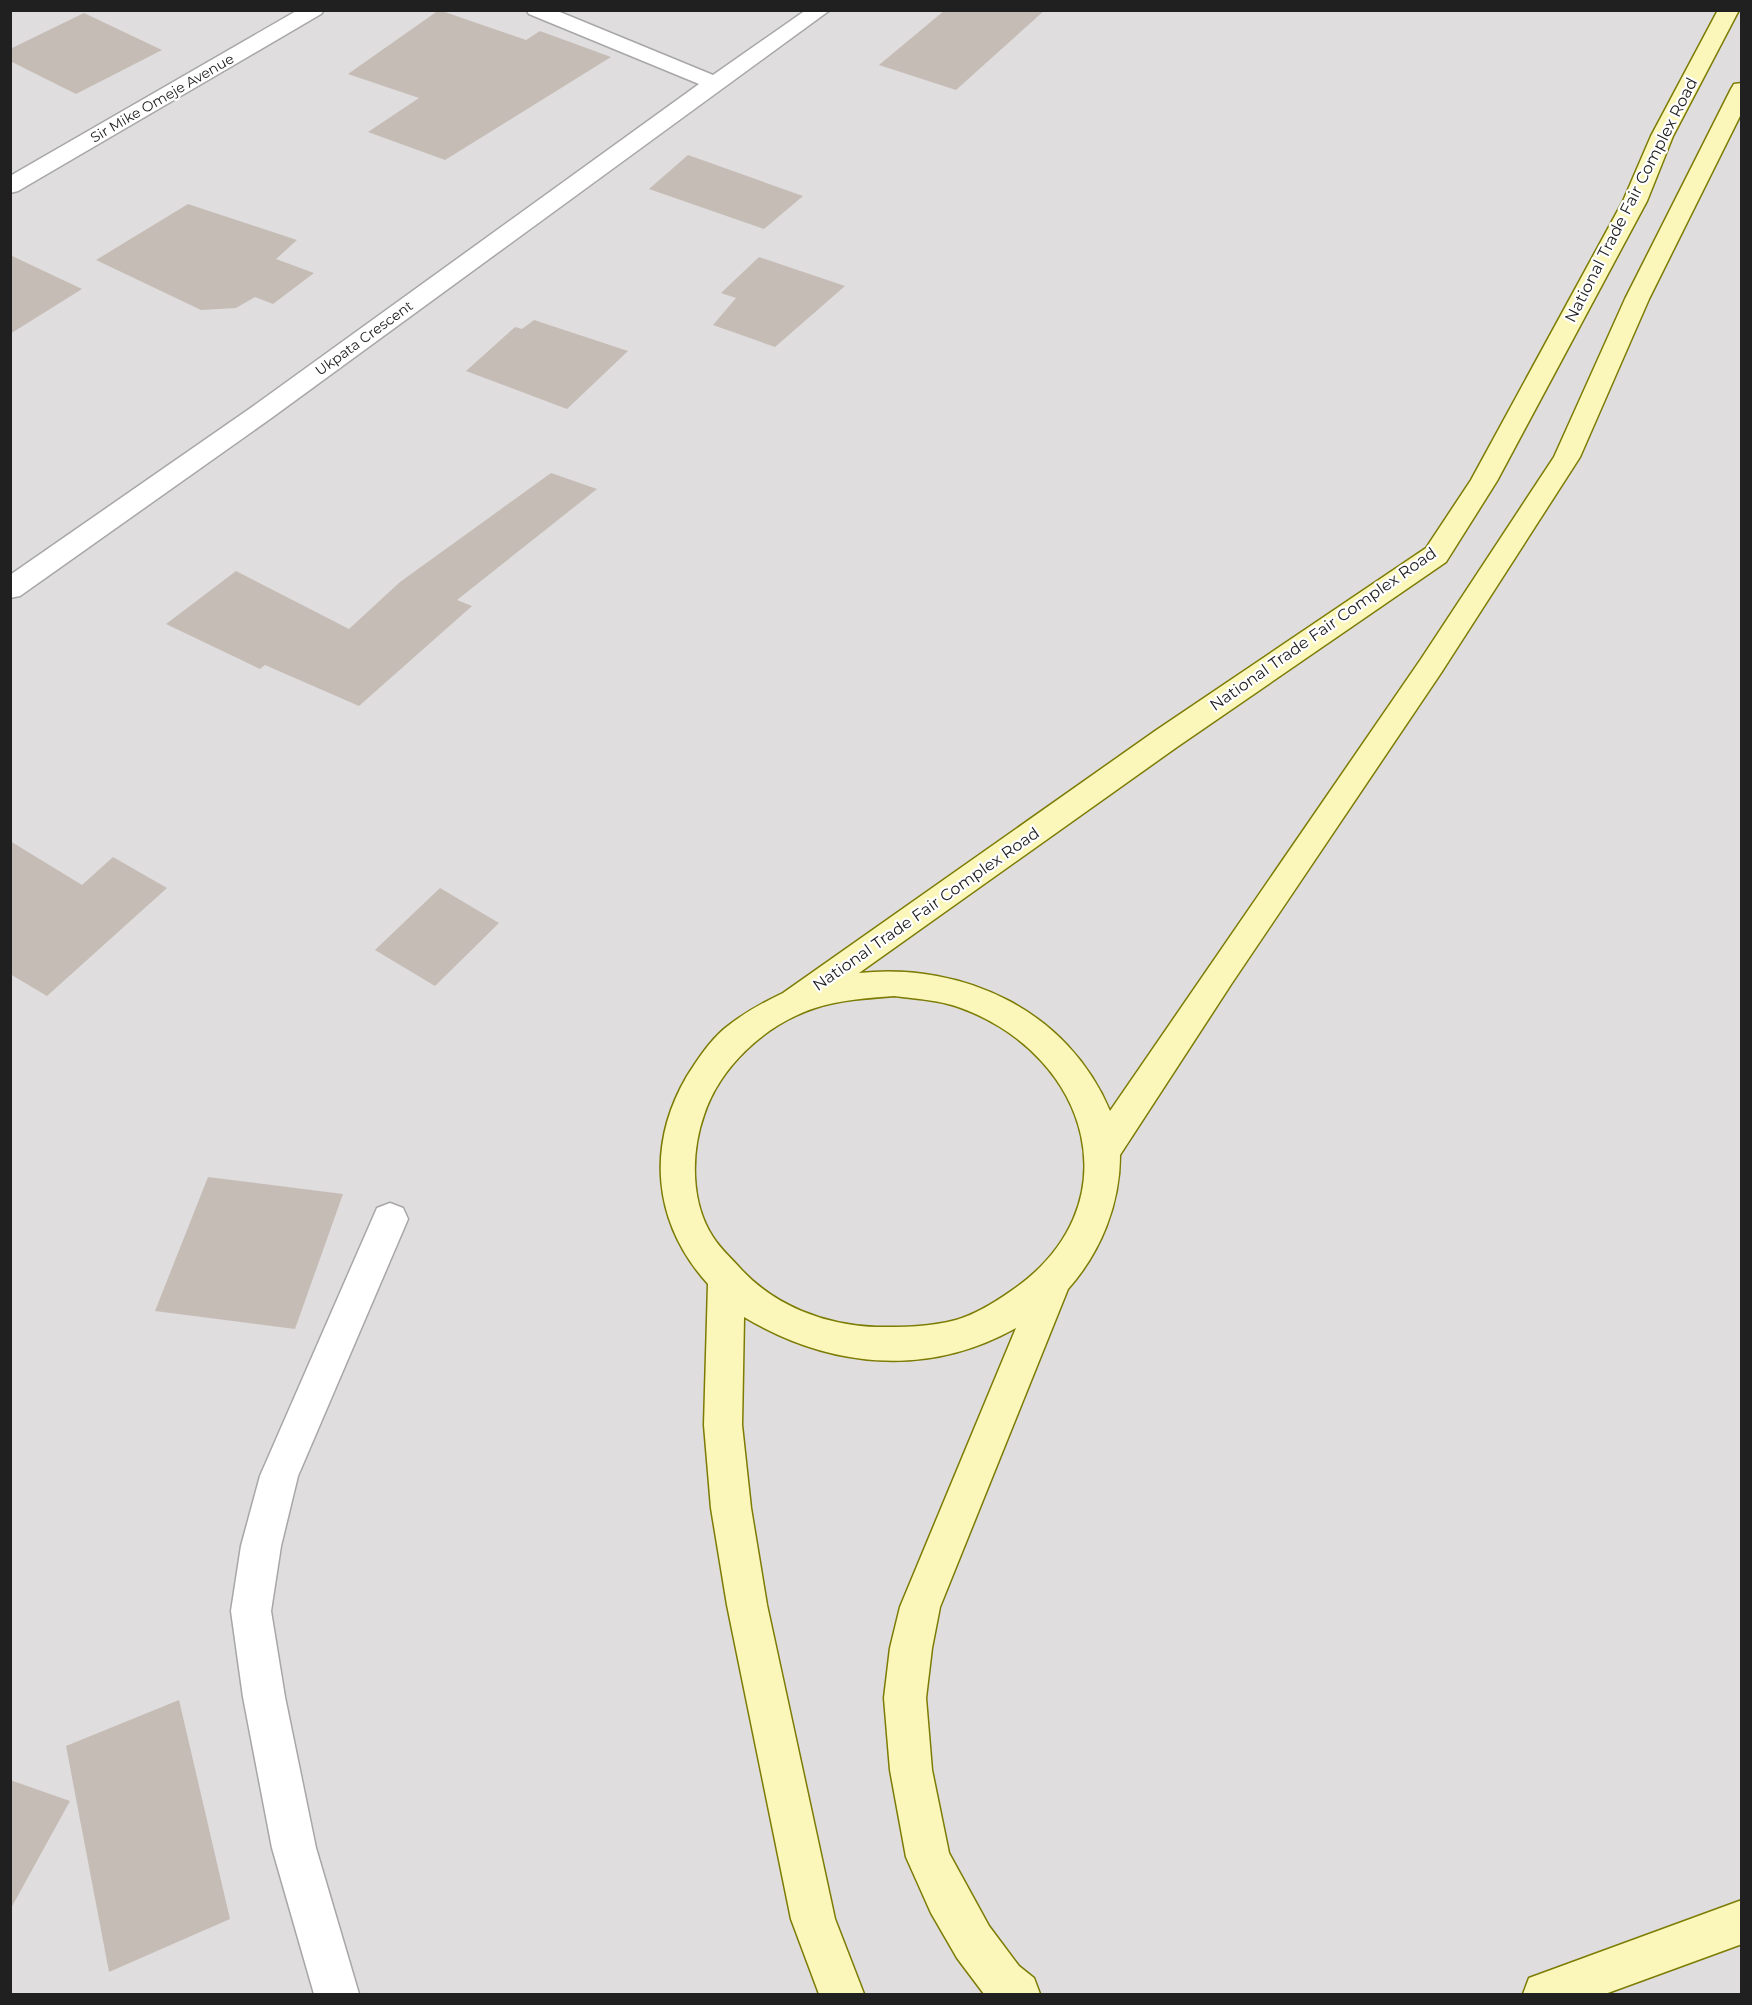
<svg xmlns="http://www.w3.org/2000/svg" width="1752" height="2005" font-family="Montserrat,sans-serif">
  <style>
    .residential { fill: #dfddde }
    .building { fill: #c6bcb6 }
    .lines { fill: none; stroke-linecap: round; stroke-linejoin: round }
    .minor-casing { stroke: #a7a7a7; stroke-width: 3 }
    .secondary-casing { stroke: #7c7b03; stroke-width: 3 }
    .minor { fill: #fff; fill-rule: evenodd }
    .secondary { fill: #fbf7bb; fill-rule: evenodd }
    .labels { text-anchor: middle; dominant-baseline: central; stroke-width: 4.5; stroke-linejoin: round; paint-order: stroke }
    .far-street-label { font-size: 14px; fill: #202020; stroke: #fff }
    .street-label { font-size: 16px; fill: #202020; stroke: #fff }
  </style>
  <rect width="100%" height="100%" fill="#f1ede7"/>
  <rect class="residential" x="11" y="11" width="1730" height="1983"/>
  <g class="building">
    <polygon points="439,10 526,40 540,31 611,57 445,160 368,132 419,98 348,74"/>
    <polygon points="945,10 1045,10 956,90 879,65"/>
    <polygon points="84,13 162,50 76,94 10,61 10,49"/>
    <polygon points="688,155 803,196 764,229 649,189"/>
    <polygon points="188,204 297,240 276,259 314,273 273,304 255,297 236,308 201,310 96,260"/>
    <polygon points="10,255 82,289 10,334"/>
    <polygon points="759,257 845,286 775,347 713,325 736,298 721,293"/>
    <polygon points="534,320 628,351 567,409 466,371 515,327 522,329"/>
    <polygon points="551,473 597,489 457,600 472,606 359,706 265,665 260,669 166,624 236,571 349,629 400,582"/>
    <polygon points="10,841 82,885 113,857 167,888 47,996 10,974"/>
    <polygon points="440,888 499,923 435,986 375,950"/>
    <polygon points="208,1177 343,1194 295,1329 155,1311"/>
    <polygon points="179,1700 230,1919 109,1972 66,1746"/>
    <polygon points="10,1780 70,1801 10,1910"/>
  </g>
  <g class="lines">
    <g class="minor-casing">
      <g id="minor">
        <polygon points="298,10 324,10 321,14 18,191 10,193 10,176"/>
        <polygon points="526,10 555,10 713,75 806,10 830,10 270,419 20,596 10,598 10,575 252,407 699,84 529,14"/>
        <polygon points="390,1203 403,1208 408,1219 298,1476 281,1546 271,1611 285,1697 316,1848 359,1994 314,1994 272,1848 243,1697 231,1611 241,1546 260,1476 377,1208"/>
      </g>
    </g>
    <g class="secondary-casing">
      <g id="secondary">
        <path d="M 1718,10 L 1739,10 L 1673,136 L 1647,201 L 1497,481 L 1446,562 L 1177,747 L 859,973 C 964,962 1068,1011 1110,1111 L 1421,659 L 1554,457 L 1625,299 L 1731,89 L 1734,84 L 1742,83 L 1742,112 L 1649,299 L 1580,457 L 1441,673 L 1232,983 L 1120,1155 C 1120,1204 1101,1252 1068,1289 L 940,1607 L 932,1648 L 926,1698 L 932,1770 L 949,1853 L 989,1926 L 1019,1966 L 1034,1978 L 1040,1994 L 984,1994 L 957,1958 L 931,1913 L 906,1857 L 890,1770 L 884,1698 L 890,1648 L 900,1607 L 1016,1328 C 927,1378 829,1368 744,1317 L 742,1425 L 751,1508 L 767,1605 L 835,1919 L 864,1994 L 819,1994 L 791,1919 L 727,1605 L 711,1508 L 704,1425 L 708,1284 C 653,1223 646,1146 687,1076 C 698,1059 709,1042 724,1029 C 742,1014 762,1003 783,993 L 1155,731 L 1426,548 L 1471,480 L 1623,201 L 1651,136 ZM 894,996 C 917,999 940,1000 961,1008 C 1091,1056 1135,1207 1011,1291 C 994,1303 976,1314 956,1320 C 931,1327 902,1327 876,1327 C 825,1325 774,1306 739,1267 C 730,1257 720,1248 713,1237 C 690,1202 691,1152 704,1115 C 720,1066 766,1024 815,1008 C 840,1000 868,998 894,996 Z"/>
        <polygon points="1742,1900 1742,1944 1605,1994 1523,1994 1529,1978"/>
      </g>
    </g>
    <use href="#minor" class="minor"/>
    <use href="#secondary" class="secondary"/>
  </g>
  <g class="labels">
    <g class="far-street-label">
      <text transform="translate(162 98) rotate(-30)">Sir Mike Omeje Avenue</text>
      <text transform="translate(364 338) rotate(-36)">Ukpata Crescent</text>
    </g>
    <g class="street-label">
      <text transform="translate(1631 200) rotate(-63)">National Trade Fair Complex Road</text>
      <text transform="translate(1323 629) rotate(-35)">National Trade Fair Complex Road</text>
      <text transform="translate(926 909) rotate(-35)">National Trade Fair Complex Road</text>
    </g>
  </g>
  <rect width="1752" height="2005" fill="none" stroke="#202020" stroke-width="24"/>
</svg>
